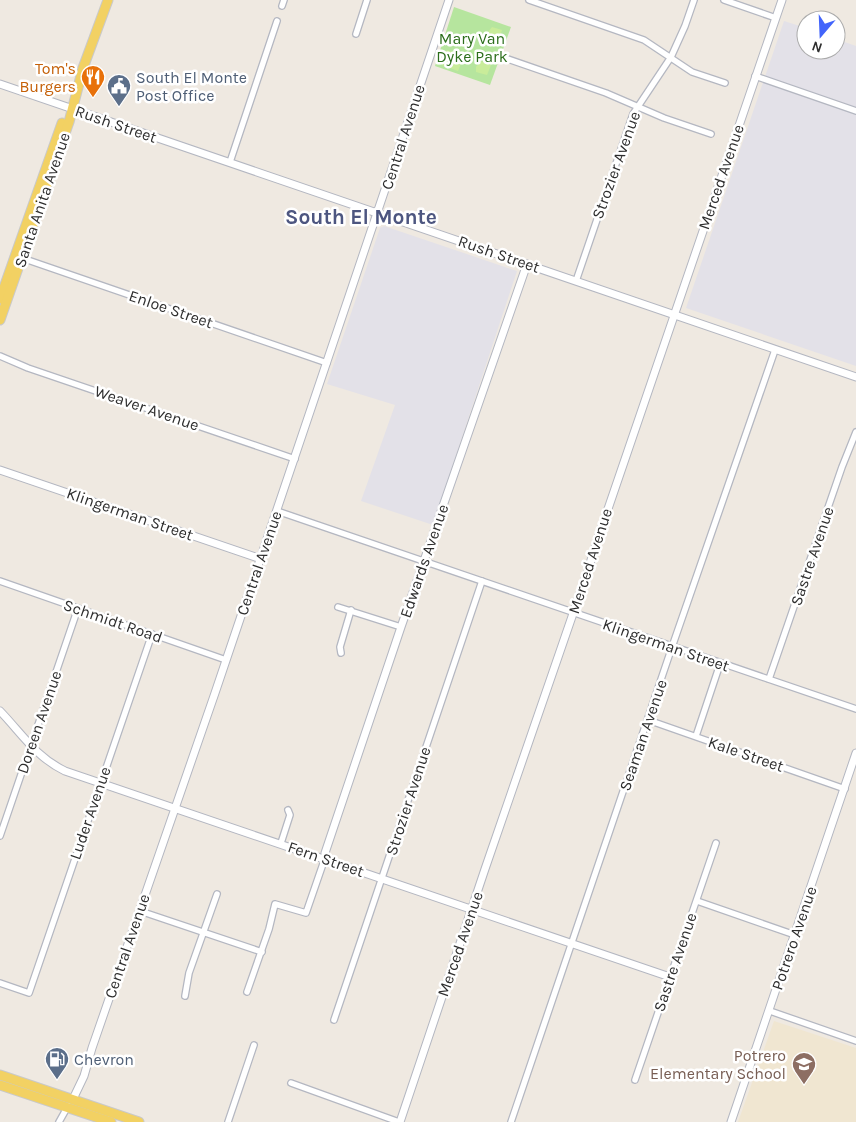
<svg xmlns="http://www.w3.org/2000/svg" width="856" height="1122" font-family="Karla,sans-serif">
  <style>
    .industrial { fill: #e3e1e8 }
    .education { fill: #f0e6d1 }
    .green { fill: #b6e59e }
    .pitch { fill: #c9ec9a }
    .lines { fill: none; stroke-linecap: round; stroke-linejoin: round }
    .minor-casing { stroke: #b4b7c1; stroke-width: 8 }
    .tertiary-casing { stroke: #b4b7c1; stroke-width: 9 }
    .primary-casing { stroke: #c9c9c9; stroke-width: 11 }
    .minor { stroke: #fff; stroke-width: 5.5 }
    .tertiary { stroke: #fff; stroke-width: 7 }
    .primary { stroke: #f2d163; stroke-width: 9 }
    .labels { text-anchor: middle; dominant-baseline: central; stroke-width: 5; stroke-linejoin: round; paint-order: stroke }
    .park-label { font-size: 16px; fill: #2c6e1b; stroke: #fff }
    .food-label { font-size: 16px; fill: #c56008; stroke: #fff; text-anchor: end }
    .service-label { font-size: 16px; fill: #4e5e75; stroke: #fff; text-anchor: start }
    .street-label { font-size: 16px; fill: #2e2e2e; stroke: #fff }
    .education-label { font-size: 16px; fill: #785e54; stroke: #fff; text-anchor: end }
    .district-label { font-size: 21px; font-weight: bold; fill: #4d5680; stroke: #fff }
  </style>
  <rect width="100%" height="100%" fill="#efe9e1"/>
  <g class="industrial">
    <polygon points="784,21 806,28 806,50 836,50 836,39 856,46 856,366 686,308"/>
    <polygon points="384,226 517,271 433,525 361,501 395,405 327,384 380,228"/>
  </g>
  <polygon class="education" points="774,1021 856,1048 856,1122 738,1122"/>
  <polygon class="green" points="454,7 511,27 490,85 435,66"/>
  <g class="pitch">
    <polygon points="492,27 502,30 499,40 491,40 488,37 488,32"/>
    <polygon points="447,50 464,56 458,71 442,65"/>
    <polygon points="481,61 491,65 487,75 476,72 476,67"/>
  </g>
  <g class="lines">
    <g class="minor-casing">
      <g id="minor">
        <polyline points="529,0 644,40 692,72 725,83"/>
        <polyline points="724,0 776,18"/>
        <polyline points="282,6 284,0"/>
        <polyline points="356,34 367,0"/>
        <polyline points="505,58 606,93 664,118 711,134"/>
        <polyline points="755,76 856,111"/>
        <polyline points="230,162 277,21"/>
        <polyline points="19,257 327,363"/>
        <polyline points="576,281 633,114 671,57 685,26 694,0"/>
        <polyline points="0,356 28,368 295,459"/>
        <polyline points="277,511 856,709"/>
        <polyline points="0,581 226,660"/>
        <polyline points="338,607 401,627"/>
        <polyline points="341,653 340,647 351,610"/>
        <polyline points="769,679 842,467 856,432"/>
        <polyline points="648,720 845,789"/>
        <polyline points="696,736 720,664"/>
        <polyline points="0,836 78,608"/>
        <polyline points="281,843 290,815 288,810"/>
        <polyline points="697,901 795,935"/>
        <polyline points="140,911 262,952"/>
        <polyline points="0,983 29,993 152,634"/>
        <polyline points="247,992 269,929 275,904 306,913 325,858"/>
        <polyline points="185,996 189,973 217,894"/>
        <polyline points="770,1011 856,1041"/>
        <polyline points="334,1020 482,581"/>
        <polyline points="635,1080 716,843"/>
        <polyline points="291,1083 399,1122"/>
        <polyline points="59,1122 68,1106"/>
        <polyline points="228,1122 254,1045"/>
        <polyline points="511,1122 672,647 775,350"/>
      </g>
    </g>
    <g class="tertiary-casing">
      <g id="tertiary">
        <polyline points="0,84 856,377"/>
        <polyline points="0,470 261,559"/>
        <path d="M 0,711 C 22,734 36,757 65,771 L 670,977"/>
        <polyline points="325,858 325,853 401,627 527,264"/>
        <polyline points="73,1099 84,1076 92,1048 215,693 449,0"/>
        <polyline points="400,1122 485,869 587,573 596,544 782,0"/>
        <polyline points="731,1122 856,753"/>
      </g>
    </g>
    <g class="primary-casing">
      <g id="primary">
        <polyline points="0,299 62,123"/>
        <polyline points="0,320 69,122 83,68 108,0"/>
        <polyline points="0,1075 139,1122"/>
        <polyline points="0,1085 111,1122"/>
      </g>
    </g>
    <use href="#minor" class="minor"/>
    <use href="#tertiary" class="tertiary"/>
    <use href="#primary" class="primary"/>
  </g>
  <defs>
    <g id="restaurant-pin" transform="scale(1.25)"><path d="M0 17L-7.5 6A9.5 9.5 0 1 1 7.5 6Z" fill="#e8710a" stroke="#fff"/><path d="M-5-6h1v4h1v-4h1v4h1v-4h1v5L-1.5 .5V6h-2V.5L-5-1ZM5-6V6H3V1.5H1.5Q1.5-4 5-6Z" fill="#fff"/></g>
    <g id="civic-pin" transform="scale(1.25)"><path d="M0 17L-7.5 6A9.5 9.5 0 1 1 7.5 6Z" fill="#5c6f8a" stroke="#fff"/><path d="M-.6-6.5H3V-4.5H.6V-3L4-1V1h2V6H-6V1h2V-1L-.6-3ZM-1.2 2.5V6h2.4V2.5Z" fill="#fff"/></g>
    <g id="fuel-pin" transform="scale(1.25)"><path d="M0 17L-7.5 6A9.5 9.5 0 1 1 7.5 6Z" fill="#5c6f8a" stroke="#fff"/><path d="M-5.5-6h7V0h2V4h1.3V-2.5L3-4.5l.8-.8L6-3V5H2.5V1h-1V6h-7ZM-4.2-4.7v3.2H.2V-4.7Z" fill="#fff"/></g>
    <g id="school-pin" transform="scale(1.25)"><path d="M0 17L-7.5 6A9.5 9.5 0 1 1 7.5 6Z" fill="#8d6e63" stroke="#fff"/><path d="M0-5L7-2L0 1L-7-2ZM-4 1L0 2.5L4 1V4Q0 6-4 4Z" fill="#fff"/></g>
  </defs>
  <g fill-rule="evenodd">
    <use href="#restaurant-pin" x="93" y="77"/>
    <use href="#civic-pin" x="119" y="86"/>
    <use href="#fuel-pin" x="57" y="1059"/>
    <use href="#school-pin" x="804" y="1064"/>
  </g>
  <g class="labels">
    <g class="park-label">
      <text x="472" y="38">Mary Van<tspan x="472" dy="18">Dyke Park</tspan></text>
    </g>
    <g class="food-label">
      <text x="76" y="68">Tom's<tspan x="76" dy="18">Burgers</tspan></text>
    </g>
    <g class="service-label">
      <text x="136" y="77">South El Monte<tspan x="136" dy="18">Post Office</tspan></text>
      <text x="74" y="1059">Chevron</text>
    </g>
    <g class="street-label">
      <text transform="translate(116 124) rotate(19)">Rush Street</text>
      <text transform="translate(403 137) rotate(-72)">Central Avenue</text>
      <text transform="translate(616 165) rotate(-70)">Strozier Avenue</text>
      <text transform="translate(721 177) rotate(-71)">Merced Avenue</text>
      <text transform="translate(42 200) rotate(-71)">Santa Anita Avenue</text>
      <text transform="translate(499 254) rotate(19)">Rush Street</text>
      <text transform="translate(171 309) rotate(19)">Enloe Street</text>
      <text transform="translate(147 408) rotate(19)">Weaver Avenue</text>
      <text transform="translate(130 514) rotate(19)">Klingerman Street</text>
      <text transform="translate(812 556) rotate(-71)">Sastre Avenue</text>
      <text transform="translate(424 561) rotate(-71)">Edwards Avenue</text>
      <text transform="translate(590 561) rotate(-72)">Merced Avenue</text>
      <text transform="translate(259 563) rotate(-71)">Central Avenue</text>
      <text transform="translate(113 621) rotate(19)">Schmidt Road</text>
      <text transform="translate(666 645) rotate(19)">Klingerman Street</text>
      <text transform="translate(39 722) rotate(-71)">Doreen Avenue</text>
      <text transform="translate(643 735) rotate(-71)">Seaman Avenue</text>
      <text transform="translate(746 754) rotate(19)">Kale Street</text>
      <text transform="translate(408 801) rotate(-72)">Strozier Avenue</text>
      <text transform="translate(90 813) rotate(-71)">Luder Avenue</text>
      <text transform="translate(326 859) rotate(19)">Fern Street</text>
      <text transform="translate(794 938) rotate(-71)">Potrero Avenue</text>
      <text transform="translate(460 944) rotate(-71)">Merced Avenue</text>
      <text transform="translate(127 946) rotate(-71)">Central Avenue</text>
      <text transform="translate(675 962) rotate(-71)">Sastre Avenue</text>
    </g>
    <g class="education-label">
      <text x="786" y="1055">Potrero<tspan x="786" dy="18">Elementary School</tspan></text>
    </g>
    <g class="district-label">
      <text x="361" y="217">South El Monte</text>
    </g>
  </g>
  <g transform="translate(821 35) rotate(199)"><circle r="24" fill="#ffffff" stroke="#ababab"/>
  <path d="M0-4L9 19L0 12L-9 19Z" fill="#4264fb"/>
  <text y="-8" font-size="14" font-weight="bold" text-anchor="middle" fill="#2e2e2e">N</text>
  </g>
</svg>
